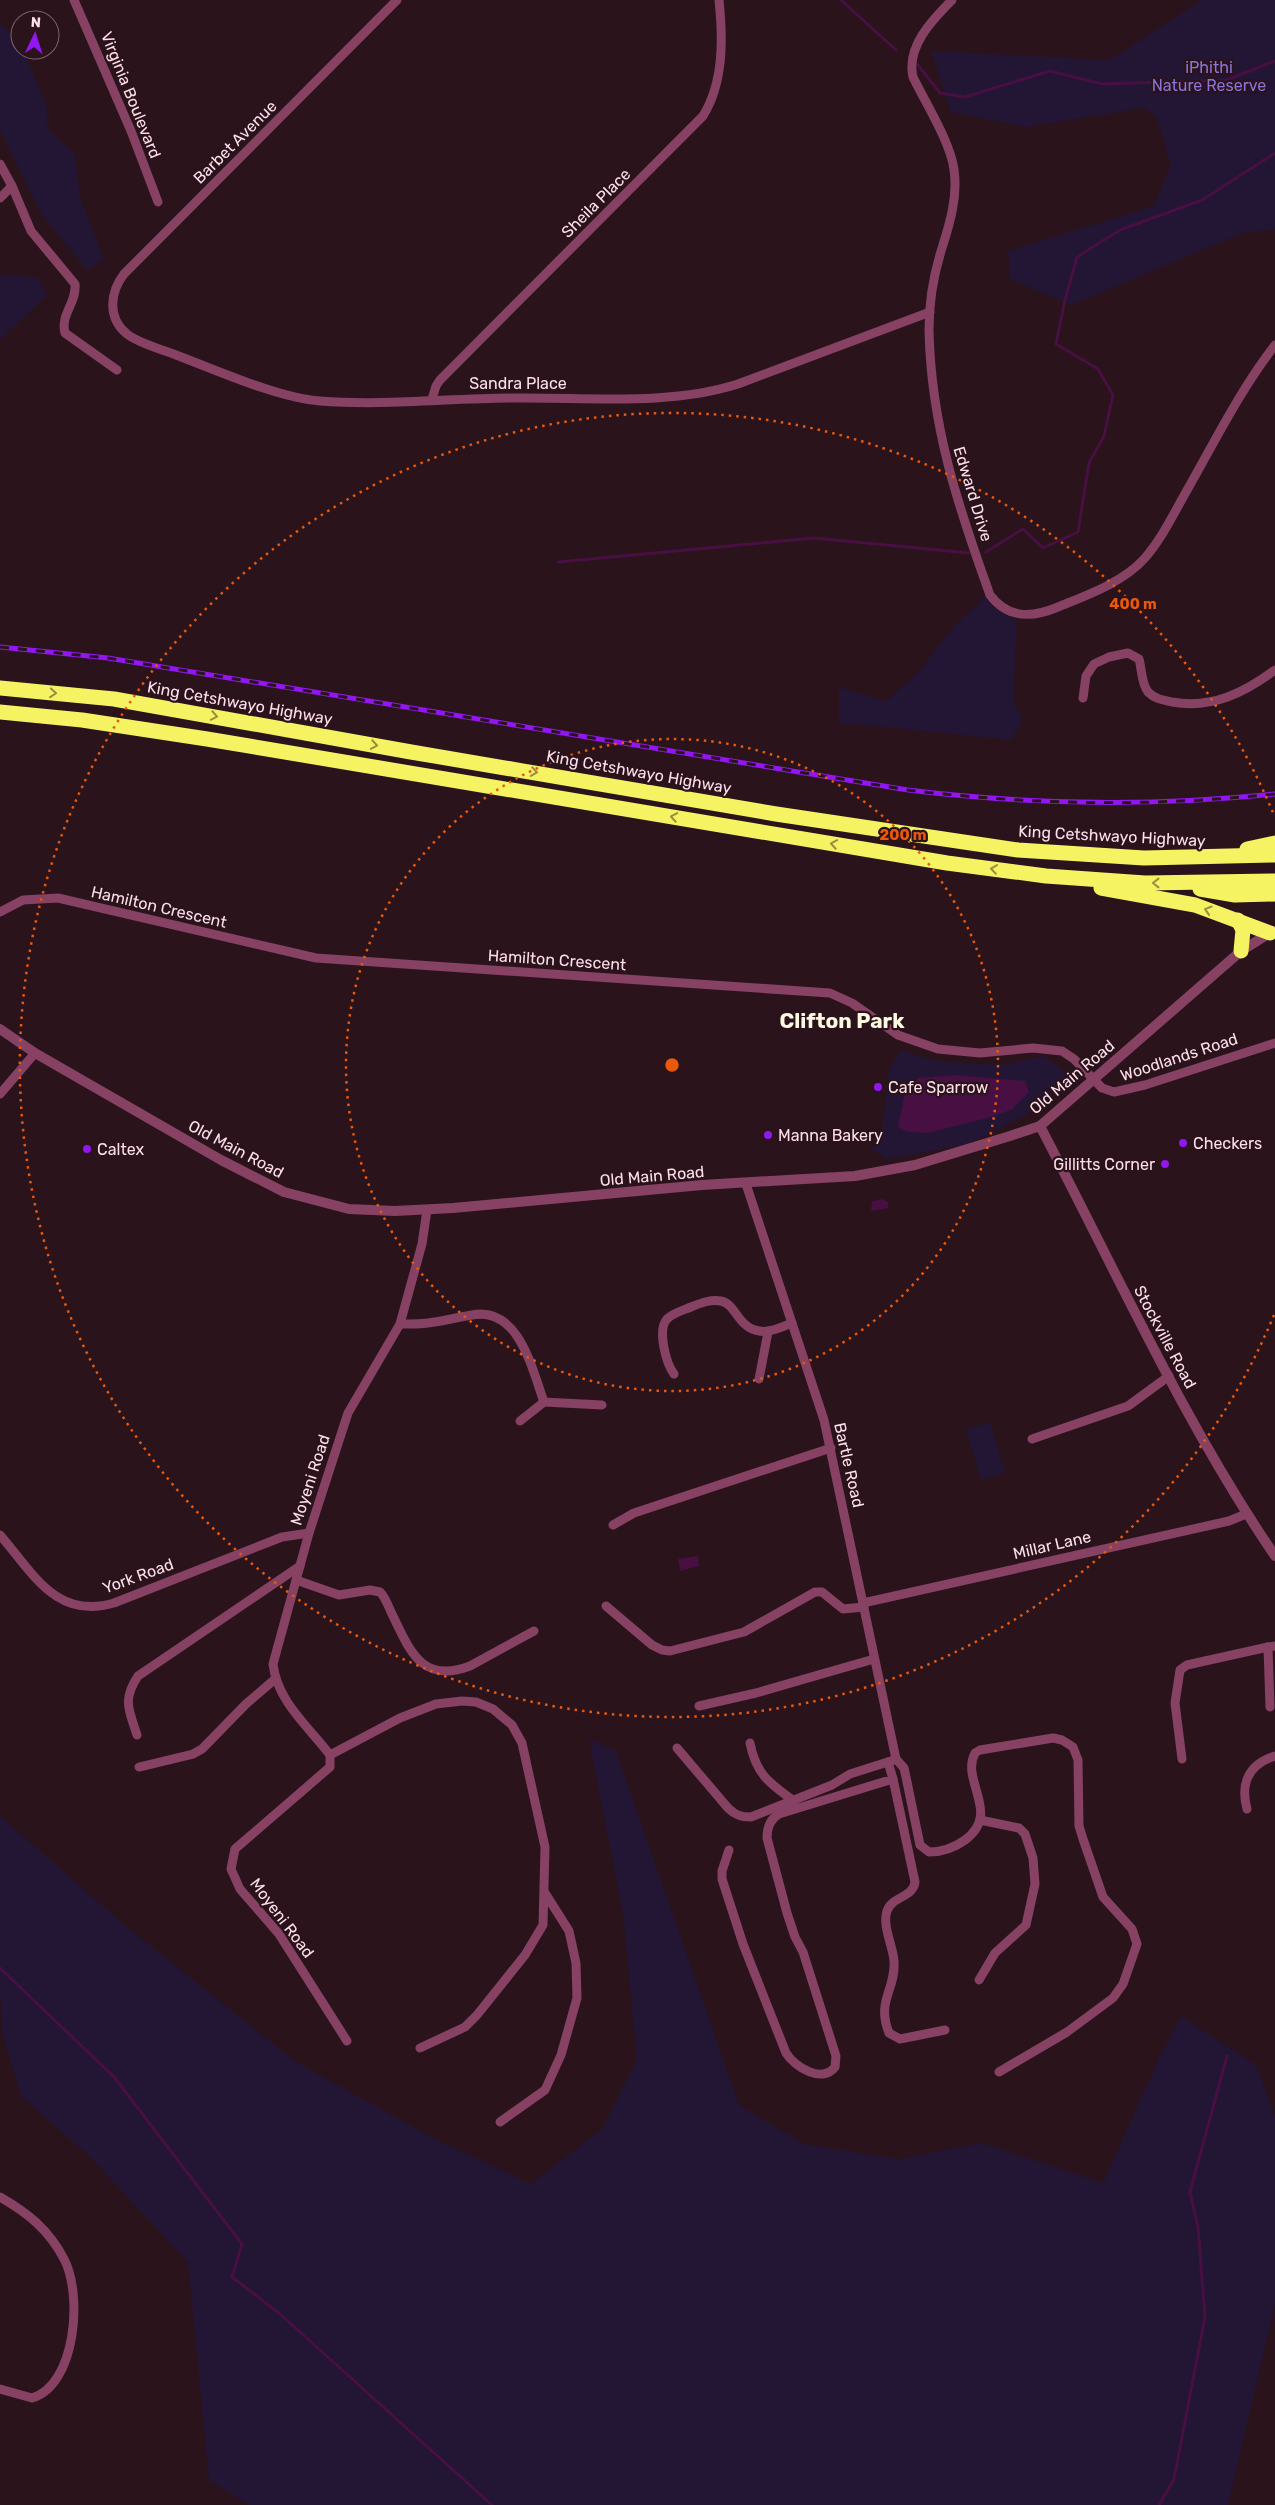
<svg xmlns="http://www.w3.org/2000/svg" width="1275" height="2505" font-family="Rubik,sans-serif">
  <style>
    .green { fill: #231634 }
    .water { fill: #470f42 }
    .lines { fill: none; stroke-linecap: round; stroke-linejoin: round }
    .stream { stroke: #470f42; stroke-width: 3 }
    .minor { stroke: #864163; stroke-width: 9 }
    .tertiary { stroke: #864163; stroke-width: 10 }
    .motorway { stroke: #f5f361; stroke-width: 15 }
    .rail-casing { stroke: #9116f1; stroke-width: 5 }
    .rail { stroke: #2a131b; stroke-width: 3; stroke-dasharray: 9; stroke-linecap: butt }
    .oneway { stroke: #9a8e42 }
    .ring { fill: none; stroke: #e8590c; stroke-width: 2.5; stroke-dasharray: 2.5 5 }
    .poi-dot { fill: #9116f1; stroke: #2a131b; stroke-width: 2 }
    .labels { text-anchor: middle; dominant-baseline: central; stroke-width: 4.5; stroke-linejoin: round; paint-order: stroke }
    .park-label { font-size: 16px; fill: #8a74dc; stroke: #2a131b }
    .street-label { font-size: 16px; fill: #fddeeb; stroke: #2a131b }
    .poi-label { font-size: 16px; fill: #fddeeb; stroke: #2a131b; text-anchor: start }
    .district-label { font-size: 21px; font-weight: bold; fill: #fdf8e0; stroke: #2a131b }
    .centre { fill: #e8590c; stroke: #2a131b; stroke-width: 2.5 }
    .ring-label { font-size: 15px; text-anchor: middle; font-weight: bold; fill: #e8590c; stroke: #2a131b; stroke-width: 4.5; stroke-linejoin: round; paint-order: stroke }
  </style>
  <rect width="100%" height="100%" fill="#2a131b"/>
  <g class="green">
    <polygon points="1202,0 1275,0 1275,229 1243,233 1071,305 1010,279 1008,251 1154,206 1171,165 1156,115 1143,108 1025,127 951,112 931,51 1110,60"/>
    <polygon points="0,24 18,39 20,50 23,50 46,105 48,130 75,154 80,198 104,259 87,270 41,213 0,130"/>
    <polygon points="4,274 38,278 47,295 0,340 0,277"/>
    <polygon points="984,595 992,606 1017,621 1013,700 1022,719 1012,740 868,725 839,724 839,687 886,702 921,669 956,623 977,605"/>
    <path d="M 901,1051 L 938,1061 L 1002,1065 L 1043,1056 L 1071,1076 L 1029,1113 L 968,1144 L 888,1159 L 872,1149 C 887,1131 884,1094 889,1072 C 891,1064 897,1057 901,1051 Z"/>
    <polygon points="990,1422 1005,1473 981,1480 966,1429"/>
    <polygon points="589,1739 616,1751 739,2105 804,2144 899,2159 982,2143 1103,2183 1158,2060 1181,2016 1256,2065 1275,2117 1275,2304 1228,2505 249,2505 209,2480 188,2262 90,2157 21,2096 3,2035 0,1992 0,1816 127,1927 296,2062 437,2140 531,2184 603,2128 637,2059 623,1914"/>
  </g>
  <g class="water">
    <polygon points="957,1075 1025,1081 1029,1092 1011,1110 991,1117 928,1133 908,1132 898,1127 905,1093 918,1078"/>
    <polygon points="883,1199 888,1202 888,1208 871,1211 872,1201"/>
    <polygon points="698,1556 699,1566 680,1571 678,1559"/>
  </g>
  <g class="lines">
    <g class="stream">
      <polyline points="841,0 896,50"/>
      <polyline points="918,65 940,93 965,97 1050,71 1102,84 1227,80 1275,61"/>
      <polyline points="986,552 1023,529 1043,548 1078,532 1089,463 1104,436 1113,395 1098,369 1056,344 1065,300 1077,257 1120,230 1202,200 1275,153"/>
      <polyline points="558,562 814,538 969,553"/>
      <polyline points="0,1968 114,2077 242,2244 232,2277 280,2314 492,2505"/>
      <polyline points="1159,2505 1174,2479 1205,2317 1198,2227 1190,2192 1227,2056"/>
    </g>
    <g class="minor">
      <polyline points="74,0 131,131 158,202"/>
      <path d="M 397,0 L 124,274 C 110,292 107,318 127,334 C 140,344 161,349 176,355 C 216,370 278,398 320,401 C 385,406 451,398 516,398 C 588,397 669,406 738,384 L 930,312"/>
      <path d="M 952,0 C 932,20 906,47 913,77 C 925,102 951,143 954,170 C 958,196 950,223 942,248 C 934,273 929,304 929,330 C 931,426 958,506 990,595 C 1008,619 1032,618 1058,607 C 1087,595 1122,583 1144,559 C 1161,540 1173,515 1186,492 C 1214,443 1240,390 1275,345"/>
      <path d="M 0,164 L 12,186 L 31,231 L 75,284 C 77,303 60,314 65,333 L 117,370"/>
      <polyline points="0,198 12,186"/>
      <path d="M 432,399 L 436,386 L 440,380 L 703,116 C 724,82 723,38 719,0"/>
      <path d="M 1083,698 L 1086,676 L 1094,664 L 1109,657 L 1128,653 L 1139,659 C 1142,669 1141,683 1148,692 C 1155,699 1163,700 1172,702 C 1212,709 1244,693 1275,670"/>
      <polyline points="0,912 23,900 58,898 316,958 830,993 852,1003 898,1035 938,1049 980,1053 1033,1048 1062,1051 1074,1059 1102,1088 1114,1092 1145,1085 1275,1043"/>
      <polyline points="0,1094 35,1053"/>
      <path d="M 746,1184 L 824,1420 L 896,1759 L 904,1768 L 906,1777 L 920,1845 L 929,1852 C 943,1852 954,1848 965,1840 C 1002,1813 960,1781 975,1753 L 980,1750 L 1053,1738 L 1062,1740 L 1073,1747 L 1078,1760 L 1079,1826 L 1083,1839 L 1103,1897 L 1132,1929 L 1137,1944 L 1123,1984 L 1113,1998 L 1067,2032 L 999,2072"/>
      <path d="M 400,1324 C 430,1325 443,1320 472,1315 C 519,1306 532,1369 544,1402 L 602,1405"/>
      <path d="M 674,1374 C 666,1363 657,1330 667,1319 C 673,1313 684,1310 691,1307 C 701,1303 711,1299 721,1301 C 736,1304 738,1328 759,1331 C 770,1333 781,1327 792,1323"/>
      <polyline points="759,1379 768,1332"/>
      <polyline points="520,1421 544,1402"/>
      <polyline points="1032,1439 1128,1406 1169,1376"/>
      <polyline points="613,1525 634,1513 831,1448"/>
      <path d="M 0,1535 C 33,1573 56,1620 114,1603 L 282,1537 L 309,1533"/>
      <path d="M 296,1580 L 339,1595 L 370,1590 L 380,1592 C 385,1597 388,1605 391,1612 C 409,1648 420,1685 470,1666 L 534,1631"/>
      <polyline points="863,1603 1229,1521 1246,1514"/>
      <polyline points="606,1606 652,1645 662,1650 670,1651 744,1632 815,1592 822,1592 843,1609 864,1607"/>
      <polyline points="699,1706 756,1693 874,1659"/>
      <polyline points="1270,1707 1268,1647 1275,1646"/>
      <path d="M 137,1735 C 129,1710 122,1700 138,1676 L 300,1566"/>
      <path d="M 750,1743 C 756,1774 769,1783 794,1801"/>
      <path d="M 677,1748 L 728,1808 C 735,1815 741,1817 751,1817 L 832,1785 L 850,1774 L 894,1760"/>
      <polyline points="330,1755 400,1718 436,1704 462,1701 476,1702 493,1709 512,1725 522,1743 545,1847 543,1925 525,1955 477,2015 465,2027 420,2048"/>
      <polyline points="1182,1759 1175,1703 1180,1670 1187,1665 1268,1647"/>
      <polyline points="139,1767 193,1754 202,1749 246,1704 274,1680"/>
      <path d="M 893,1779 L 915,1882 C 913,1898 892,1896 887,1911 C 882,1926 893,1946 894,1961 C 896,1990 876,2000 889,2033 L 900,2039 L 945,2030"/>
      <path d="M 1247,1809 C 1240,1783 1249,1764 1275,1756"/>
      <path d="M 729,1850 L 722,1871 L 722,1879 L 743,1944 L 786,2053 C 795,2067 822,2084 835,2067 L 836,2056 L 803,1952 L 795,1937 L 787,1913 L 767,1838 C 767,1828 770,1819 779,1814 L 893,1779 L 888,1762"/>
      <polyline points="979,1980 995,1953 1026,1925 1035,1884 1033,1858 1025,1834 1019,1828 980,1820"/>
      <path d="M 347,2041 L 279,1934 L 240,1889 L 231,1869 L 235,1849 L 330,1767 L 330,1755 C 308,1726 277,1701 273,1664 L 309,1533 L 348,1413 L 400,1324 L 422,1244 L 427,1210"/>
      <polyline points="500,2122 545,2090 561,2055 577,1998 576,1963 569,1931 545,1893"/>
      <path d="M 0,2197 C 28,2213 49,2230 64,2259 C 83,2295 76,2385 32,2398 L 0,2389"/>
    </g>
    <g class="tertiary">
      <polyline points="0,1029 35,1053 221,1160 284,1192 349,1209 395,1211 453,1208 702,1185 855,1176 915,1165 1010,1136 1040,1126 1241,951 1273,931"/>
      <path d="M 1040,1126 C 1116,1271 1183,1421 1275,1556"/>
    </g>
    <g class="motorway">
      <polyline points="0,688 114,699 411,752 776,814 1018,850 1144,858 1275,855"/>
      <polyline points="0,712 82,720 207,739 947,863 1046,876 1145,883 1275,881"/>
      <polyline points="1247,849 1275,843"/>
      <polyline points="1101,888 1195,905 1270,933"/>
      <polyline points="1200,889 1235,895 1275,894"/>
      <polyline points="1238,920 1243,930 1241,951"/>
    </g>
    <g class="rail-casing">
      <path id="rail" d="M 0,647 L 108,658 L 908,790 C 1032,805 1150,807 1275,794"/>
    </g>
    <use href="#rail" class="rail"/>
  </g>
  <defs><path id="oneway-chevron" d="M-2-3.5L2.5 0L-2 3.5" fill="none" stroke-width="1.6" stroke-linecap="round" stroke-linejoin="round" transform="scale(1.25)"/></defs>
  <g class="oneway">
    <use href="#oneway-chevron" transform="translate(53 693) rotate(5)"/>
    <use href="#oneway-chevron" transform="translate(214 716) rotate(11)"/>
    <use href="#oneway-chevron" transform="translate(374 745) rotate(10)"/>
    <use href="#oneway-chevron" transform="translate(534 772) rotate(9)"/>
    <use href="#oneway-chevron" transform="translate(674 817) rotate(-170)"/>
    <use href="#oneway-chevron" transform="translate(834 844) rotate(-170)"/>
    <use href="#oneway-chevron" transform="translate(994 869) rotate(-172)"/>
    <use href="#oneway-chevron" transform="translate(1156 883) rotate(180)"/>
    <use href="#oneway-chevron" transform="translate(1208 910) rotate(-163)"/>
  </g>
  <g class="ring">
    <circle cx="672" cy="1065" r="326"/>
    <path d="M1274 1315A652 652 0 1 1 1274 815"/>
  </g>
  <g class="poi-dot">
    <circle cx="878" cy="1087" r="5"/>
    <circle cx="768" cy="1135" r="5"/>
    <circle cx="1183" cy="1143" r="5"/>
    <circle cx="87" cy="1149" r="5"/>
    <circle cx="1165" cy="1164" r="5"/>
  </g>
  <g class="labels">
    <g class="park-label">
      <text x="1209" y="67">iPhithi<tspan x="1209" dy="18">Nature Reserve</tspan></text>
    </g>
    <g class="street-label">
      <text transform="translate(131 95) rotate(68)">Virginia Boulevard</text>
      <text transform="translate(235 142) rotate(-45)">Barbet Avenue</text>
      <text transform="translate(596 203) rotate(-45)">Sheila Place</text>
      <text x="518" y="383">Sandra Place</text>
      <text transform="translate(973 494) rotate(73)">Edward Drive</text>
      <text transform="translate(240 703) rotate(10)">King Cetshwayo Highway</text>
      <text transform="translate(639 772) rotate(10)">King Cetshwayo Highway</text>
      <text transform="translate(1112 836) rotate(3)">King Cetshwayo Highway</text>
      <text transform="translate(159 907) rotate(13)">Hamilton Crescent</text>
      <text transform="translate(557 960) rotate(4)">Hamilton Crescent</text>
      <text transform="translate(1179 1057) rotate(-18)">Woodlands Road</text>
      <text transform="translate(1072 1077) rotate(-40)">Old Main Road</text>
      <text transform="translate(236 1149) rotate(28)">Old Main Road</text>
      <text transform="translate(652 1176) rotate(-5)">Old Main Road</text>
      <text transform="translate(1165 1337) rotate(62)">Stockville Road</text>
      <text transform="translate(849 1465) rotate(77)">Bartle Road</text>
      <text transform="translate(310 1480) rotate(-72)">Moyeni Road</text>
      <text transform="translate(1052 1545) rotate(-13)">Millar Lane</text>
      <text transform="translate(138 1576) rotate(-20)">York Road</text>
      <text transform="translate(282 1918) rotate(53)">Moyeni Road</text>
    </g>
    <g class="poi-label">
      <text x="888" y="1087">Cafe Sparrow</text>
      <text x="778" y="1135">Manna Bakery</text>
      <text x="1193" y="1143">Checkers</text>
      <text x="97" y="1149">Caltex</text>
      <text x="1155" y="1164" text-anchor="end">Gillitts Corner</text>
    </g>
    <g class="district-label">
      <text x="842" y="1020">Clifton Park</text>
    </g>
  </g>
  <circle cx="672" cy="1065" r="8" class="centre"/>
  <g class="ring-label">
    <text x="1133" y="609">400 m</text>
    <text x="903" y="840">200 m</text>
  </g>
  <g transform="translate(35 35) rotate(4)"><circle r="24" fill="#2a131b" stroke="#7e646e"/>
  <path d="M0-4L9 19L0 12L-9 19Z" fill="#9116f1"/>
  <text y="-8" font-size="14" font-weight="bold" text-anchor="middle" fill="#fddeeb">N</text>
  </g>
</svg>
